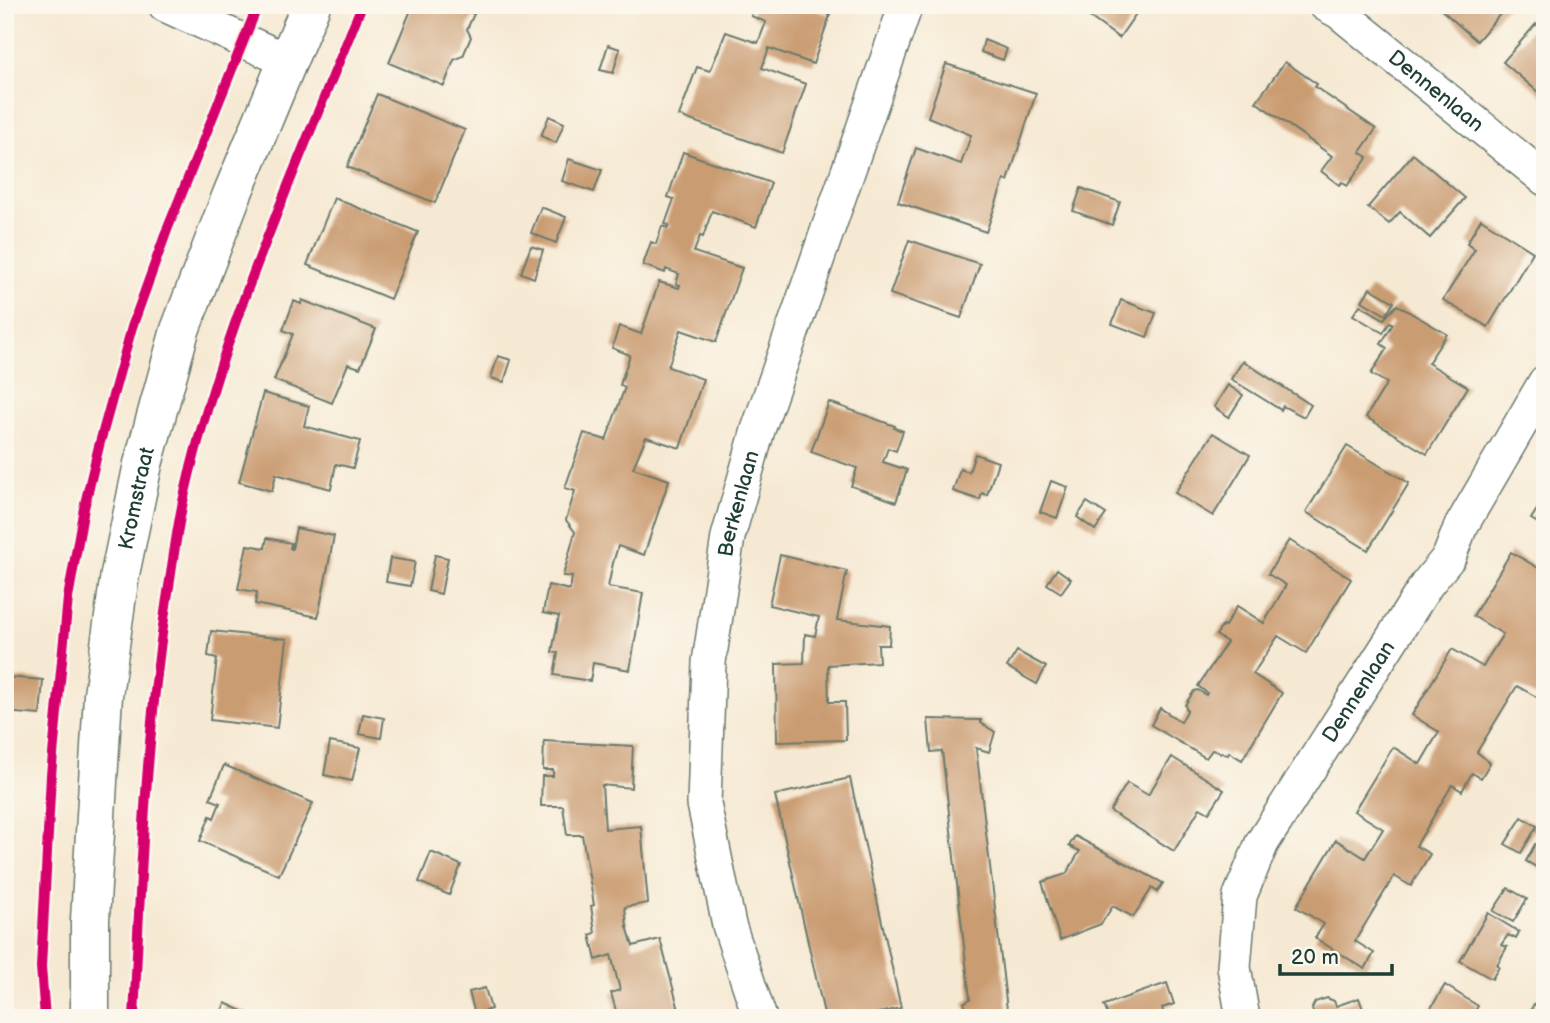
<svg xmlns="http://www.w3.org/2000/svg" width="1550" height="1023" font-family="'Balsamiq Sans',sans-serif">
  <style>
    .building { fill: #ca9c72 }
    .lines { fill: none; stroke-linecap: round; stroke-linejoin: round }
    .street-casing { stroke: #6a796c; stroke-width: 36 }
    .secondary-casing { stroke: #6a796c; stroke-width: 41 }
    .street { stroke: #fff; stroke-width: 33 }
    .secondary { stroke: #fff; stroke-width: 38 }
    .cycleway-casing { stroke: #fbf7ec; stroke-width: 15 }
    .cycleway { stroke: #d6006c; stroke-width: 10 }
    .labels { text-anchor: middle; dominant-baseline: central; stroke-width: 5; stroke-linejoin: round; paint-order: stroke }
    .street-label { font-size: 21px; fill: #1f3d34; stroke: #fbf7ec }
  </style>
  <rect width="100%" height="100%" fill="#fbf7ec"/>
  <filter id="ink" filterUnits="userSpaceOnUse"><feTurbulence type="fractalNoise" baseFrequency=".0143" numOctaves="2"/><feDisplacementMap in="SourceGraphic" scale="14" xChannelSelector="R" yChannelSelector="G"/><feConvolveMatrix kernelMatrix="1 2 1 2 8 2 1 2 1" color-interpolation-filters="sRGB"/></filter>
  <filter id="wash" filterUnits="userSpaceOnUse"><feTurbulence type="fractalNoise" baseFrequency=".00686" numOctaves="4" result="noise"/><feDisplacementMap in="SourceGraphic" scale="28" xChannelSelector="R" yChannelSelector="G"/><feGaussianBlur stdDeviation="1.57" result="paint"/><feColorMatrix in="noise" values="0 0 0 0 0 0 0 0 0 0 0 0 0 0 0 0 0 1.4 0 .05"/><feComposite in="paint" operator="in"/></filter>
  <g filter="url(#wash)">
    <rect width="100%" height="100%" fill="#f6e9d3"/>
    <g id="blocks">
      <g class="building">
        <polygon points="413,5 453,5 474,14 467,29 471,37 463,56 454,60 444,86 389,63"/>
        <polygon points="755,5 802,5 830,15 813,64 769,48 762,68 806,84 782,153 679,116 697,67 710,71 726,32 758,43 766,22 751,16"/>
        <polygon points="1073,5 1142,5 1119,38"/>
        <polygon points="1436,5 1508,5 1477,41"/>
        <polygon points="1536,24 1545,32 1545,98 1503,62"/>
        <polygon points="984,40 1007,49 1003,60 981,52"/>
        <polygon points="608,45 620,49 613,73 600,70"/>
        <polygon points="1285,62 1317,84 1315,87 1376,129 1360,152 1368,157 1347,186 1342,182 1339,185 1321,171 1332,156 1256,102"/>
        <polygon points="946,64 1036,93 1008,181 1004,180 986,232 898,202 916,148 961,164 967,147 971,135 928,117"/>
        <polygon points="377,94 465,130 435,203 347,167"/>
        <polygon points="549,116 564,123 556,143 541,136"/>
        <polygon points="683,152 771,183 756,227 712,211 703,237 700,236 694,252 742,268 716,342 681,330 668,367 703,379 680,448 646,437 633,468 669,480 644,555 618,546 613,563 608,587 643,593 630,670 593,663 590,681 554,675 558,653 552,652 559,616 543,613 548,585 570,590 572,577 563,576 575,532 566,520 575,491 565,488 584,433 606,440 625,387 620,385 630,355 612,348 619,326 641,334 659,282 679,288 680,285 676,284 679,274 666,269 665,273 643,265 651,242 656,244 662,226 668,228 669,225 665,224 674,199 668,197"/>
        <polygon points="1413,154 1465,198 1430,238 1400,212 1389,224 1368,207"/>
        <polygon points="569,159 602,170 594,192 562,181"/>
        <polygon points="1081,188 1120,202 1112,225 1073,211"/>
        <polygon points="334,198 418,232 390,299 307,265"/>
        <polygon points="541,207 566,217 556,243 531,233"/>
        <polygon points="1481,219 1533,252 1488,327 1443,300 1475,249 1467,243"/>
        <polygon points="909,240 980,264 961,318 890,294"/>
        <polygon points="531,246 543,250 534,278 521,273"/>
        <polygon points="1370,288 1394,302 1386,315 1362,301"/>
        <polygon points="302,300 376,329 360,368 348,364 332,403 274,380 293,334 283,330 294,301 301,304"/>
        <polygon points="1121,300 1156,313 1147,337 1112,324"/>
        <polygon points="1360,305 1384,319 1397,305 1447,334 1428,363 1468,387 1427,454 1366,417 1387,383 1371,374 1387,348 1381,344 1393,324 1390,322 1383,333 1353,315"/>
        <polygon points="498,356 511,360 504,382 491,378"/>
        <polygon points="1243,361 1311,405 1304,417 1283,406 1281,410 1231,379"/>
        <polygon points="1228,385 1243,395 1229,417 1214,407"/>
        <polygon points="263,393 309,406 304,426 360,441 353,468 336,464 331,489 276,474 272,491 239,482"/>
        <polygon points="829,402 895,426 894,428 903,431 896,451 888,448 883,462 907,470 896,502 851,486 857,468 811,452"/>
        <polygon points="1213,433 1250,455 1213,516 1175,493"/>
        <polygon points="1347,446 1409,483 1368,550 1306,512"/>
        <polygon points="975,454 998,462 987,495 982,493 980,500 953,491 960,469 969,472"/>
        <polygon points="1051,481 1068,487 1057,518 1040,512"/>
        <polygon points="1545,497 1545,527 1531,519"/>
        <polygon points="1087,502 1106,514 1095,530 1077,517"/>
        <polygon points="296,528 334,536 318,617 255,604 257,592 238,589 247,545 265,548 267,538 291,543 290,548 292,549"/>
        <polygon points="1289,540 1351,579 1306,653 1278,636 1253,674 1282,693 1242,760 1229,752 1228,755 1212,750 1206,758 1151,725 1160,708 1181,722 1187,711 1185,705 1194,691 1198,690 1206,695 1207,693 1198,686 1227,642 1216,635 1223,625 1225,626 1237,606 1264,623 1286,585 1268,574"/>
        <polygon points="1511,552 1545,572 1545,650 1541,657 1545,659 1545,690 1540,699 1517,686 1477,752 1490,763 1481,778 1472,773 1462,791 1452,785 1416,846 1430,854 1411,886 1394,876 1355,941 1374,953 1365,969 1315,938 1324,924 1296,907 1336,840 1365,858 1383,829 1354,811 1393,747 1420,764 1430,747 1439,732 1412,715 1452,649 1483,667 1491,653 1503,634 1473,616"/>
        <polygon points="435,555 448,558 441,594 428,591"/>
        <polygon points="780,555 847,571 837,620 890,626 889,645 878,645 879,662 828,665 829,702 845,702 846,740 777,742 776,664 804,663 805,634 815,636 819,617 769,605"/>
        <polygon points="390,558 415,562 410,586 386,582"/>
        <polygon points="1057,569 1071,579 1061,593 1047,584"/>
        <polygon points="211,631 287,639 277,728 210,720 217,658 208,656"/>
        <polygon points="1017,651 1046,667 1037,684 1007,667"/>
        <polygon points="5,677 43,680 40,715 5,712"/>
        <polygon points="363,714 384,718 381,738 359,734"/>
        <polygon points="928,719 981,720 981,723 995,732 989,752 976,748 1008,1018 970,1018 964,1003 970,999 942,751 931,752"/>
        <polygon points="544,741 633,746 631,788 602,785 605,829 641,826 648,903 625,907 627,926 633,946 660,939 680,1014 665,1018 618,1018 611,993 620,990 611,955 596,960 590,935 595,933 591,906 594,905 582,835 567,835 563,806 541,806 542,776 553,776 553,770 543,770"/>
        <polygon points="330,742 360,748 352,781 324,775"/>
        <polygon points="1172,757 1224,790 1209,813 1200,808 1174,851 1110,811 1127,783 1148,795"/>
        <polygon points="224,765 313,803 279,875 200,841 210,816 214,818 220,803 210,799"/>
        <polygon points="850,778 901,1008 857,1018 825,1018 775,795"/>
        <polygon points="1522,817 1537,826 1521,853 1505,844"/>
        <polygon points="1075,836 1163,883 1157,892 1152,888 1133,917 1113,906 1101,924 1060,940 1042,882 1066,874 1080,851 1069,846"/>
        <polygon points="1535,844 1545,850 1545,872 1526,861"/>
        <polygon points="431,852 461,865 449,895 419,882"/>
        <polygon points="1508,888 1527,899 1513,922 1493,911"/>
        <polygon points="1488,913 1519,932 1516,939 1508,935 1501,945 1507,947 1497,965 1499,967 1492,979 1460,961"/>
        <polygon points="1167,983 1174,1004 1162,1008 1165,1018 1109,1018 1104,1005"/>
        <polygon points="1445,985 1478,1006 1471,1018 1446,1018 1431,1008"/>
        <polygon points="485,988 491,1009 475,1014 469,992"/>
        <polygon points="1327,998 1334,1001 1336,1006 1359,998 1366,1018 1314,1018 1312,1008 1315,1002"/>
        <polygon points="225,1003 258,1018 219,1018"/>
        <polygon points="1534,1004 1541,1009 1545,1004 1545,1018 1526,1018"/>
      </g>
    </g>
  </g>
  <g filter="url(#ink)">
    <use href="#blocks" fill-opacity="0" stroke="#6a796c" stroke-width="2"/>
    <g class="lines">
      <g class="street-casing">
        <g id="street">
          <polyline points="165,5 288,61"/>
          <path id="s1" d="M 1326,5 L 1339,12 L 1545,179"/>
          <path id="s2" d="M 760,1018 L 729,925 L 704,804 L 709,662 L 728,537 L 758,430 L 906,5"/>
          <path id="s3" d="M 1243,1018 L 1234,967 L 1240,896 L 1262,843 L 1427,584 L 1449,557 L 1460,528 L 1545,382"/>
        </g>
      </g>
      <g class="secondary-casing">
        <g id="secondary">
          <path id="s4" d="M 90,1018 L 90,920 L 103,695 L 120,574 L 143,464 L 180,330 L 231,197 L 311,5"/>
        </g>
      </g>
      <use href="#street" class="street"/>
      <use href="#secondary" class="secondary"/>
      <g class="cycleway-casing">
        <g id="cycleway">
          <polyline points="45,1018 41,967 51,775 68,598 84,508 99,446 132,327 167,230 258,5"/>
          <path d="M 134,1018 C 141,871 146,725 170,580 C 174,553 178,524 184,497 C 223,326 297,167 362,5"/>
        </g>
      </g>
      <use href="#cycleway" class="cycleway"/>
    </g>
  </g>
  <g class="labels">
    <g class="street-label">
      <text stroke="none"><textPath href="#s1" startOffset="140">Dennenlaan</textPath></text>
      <text stroke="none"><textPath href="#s4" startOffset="523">Kromstraat</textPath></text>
      <text stroke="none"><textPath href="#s2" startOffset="525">Berkenlaan</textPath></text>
      <text stroke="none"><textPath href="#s3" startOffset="360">Dennenlaan</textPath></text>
    </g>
  </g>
  <rect width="1550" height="1023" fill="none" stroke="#fbf7ec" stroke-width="28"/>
  <path d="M1280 964v10h112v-10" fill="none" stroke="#1f3d34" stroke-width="3.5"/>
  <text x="1291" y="964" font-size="21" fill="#1f3d34" stroke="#fbf7ec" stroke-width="5" paint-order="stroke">20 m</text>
</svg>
